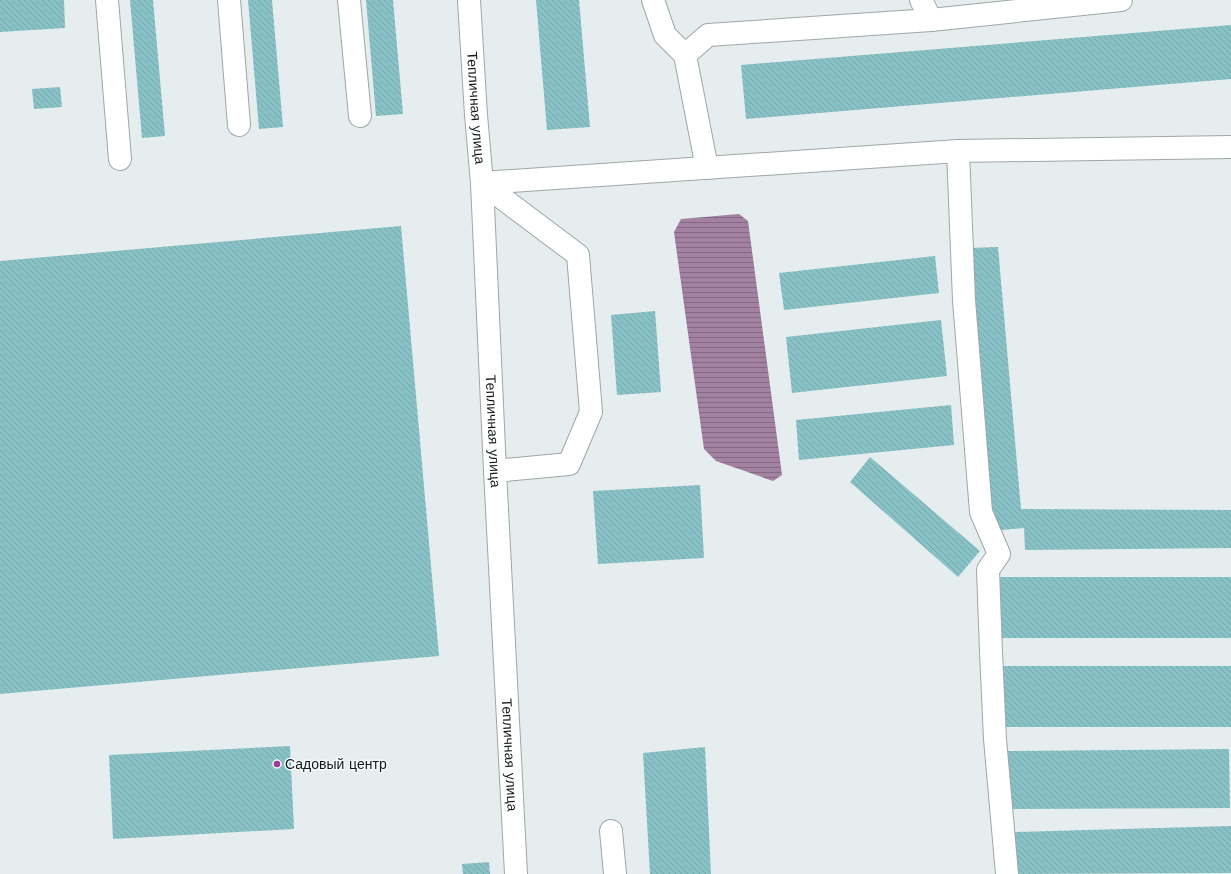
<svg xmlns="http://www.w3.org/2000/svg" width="1231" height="874" font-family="'Work Sans',sans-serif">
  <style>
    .water { fill: url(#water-rules) }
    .building { fill: url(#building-back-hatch) }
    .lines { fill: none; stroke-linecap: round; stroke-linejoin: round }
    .minor-casing { stroke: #9fa6a6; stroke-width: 24 }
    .minor { stroke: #fff; stroke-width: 22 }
    .poi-dot { fill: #9b379c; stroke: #f3fbfb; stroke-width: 1.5 }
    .labels { text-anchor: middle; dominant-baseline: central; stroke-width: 3; stroke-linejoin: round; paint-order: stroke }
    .street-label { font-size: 14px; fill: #161818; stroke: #f3fbfb }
    .poi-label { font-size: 14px; fill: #161818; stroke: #f3fbfb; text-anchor: start }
  </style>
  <defs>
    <pattern id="water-rules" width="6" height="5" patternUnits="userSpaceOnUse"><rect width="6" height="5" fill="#a281a1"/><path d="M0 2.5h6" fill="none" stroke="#836982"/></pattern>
    <pattern id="building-back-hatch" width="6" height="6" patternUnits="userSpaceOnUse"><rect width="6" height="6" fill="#88c2c6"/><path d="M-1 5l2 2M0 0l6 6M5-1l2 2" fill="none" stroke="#75a6a9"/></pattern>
  </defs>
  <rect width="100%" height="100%" fill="#e6edee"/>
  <polygon class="water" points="739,214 748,221 782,475 773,481 716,461 704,449 674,232 681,219"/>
  <g class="building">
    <polygon points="0,0 64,0 65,28 0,32"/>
    <polygon points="130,0 153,0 165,136 142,138"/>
    <polygon points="248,0 272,0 283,127 259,129"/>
    <polygon points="366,0 393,0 403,114 376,116"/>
    <polygon points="536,0 579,0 590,127 547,130"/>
    <polygon points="1231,25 1231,79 746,119 741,65"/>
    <polygon points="60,87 62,107 34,109 32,89"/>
    <polygon points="401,226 439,656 0,694 0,261"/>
    <polygon points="998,247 1021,509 1231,510 1231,548 1025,550 1024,528 991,531 969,248"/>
    <polygon points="935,256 939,293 784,310 779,273"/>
    <polygon points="655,311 661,392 617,395 611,315"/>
    <polygon points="941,320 947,376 792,393 786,337"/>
    <polygon points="951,405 954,445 799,460 796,420"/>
    <polygon points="870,457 980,551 958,577 850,482"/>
    <polygon points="700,485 704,558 598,564 593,491"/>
    <rect x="997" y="577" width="234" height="61"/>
    <polygon points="997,666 1231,666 1231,727 998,727"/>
    <polygon points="290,746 294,829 113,839 109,755"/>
    <polygon points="705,747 711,874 650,874 643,753"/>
    <polygon points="1229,749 1230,808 1006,809 1005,751"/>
    <polygon points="1231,826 1231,873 1016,874 1015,832"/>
    <polygon points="489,862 490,874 463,874 462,864"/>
  </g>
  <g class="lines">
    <g class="minor-casing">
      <g id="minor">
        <polyline points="107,0 120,159"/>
        <polyline points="229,0 239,125"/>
        <polyline points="349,0 360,116"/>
        <path id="s1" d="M 469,0 L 476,115 L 482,183 L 495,471 L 516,874"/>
        <polyline points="653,0 665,35 685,55 708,35 931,20 1121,0"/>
        <polyline points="921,0 931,20"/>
        <polyline points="685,55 707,168"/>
        <polyline points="958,151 964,300 981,512 999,554 988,570 991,652 995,739 1007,874"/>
        <polyline points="482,183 958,151 1231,147"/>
        <polyline points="482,183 578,255 591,412 569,464 495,471"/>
        <polyline points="611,831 615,874"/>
      </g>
    </g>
    <use href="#minor" class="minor"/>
  </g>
  <circle class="poi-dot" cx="277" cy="764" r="4"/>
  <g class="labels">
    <g class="street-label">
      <text stroke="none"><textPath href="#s1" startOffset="108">Тепличная улица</textPath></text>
      <text stroke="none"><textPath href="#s1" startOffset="432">Тепличная улица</textPath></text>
      <text stroke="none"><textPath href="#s1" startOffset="756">Тепличная улица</textPath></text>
    </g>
    <g class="poi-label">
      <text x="285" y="764">Садовый центр</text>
    </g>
  </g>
</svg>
